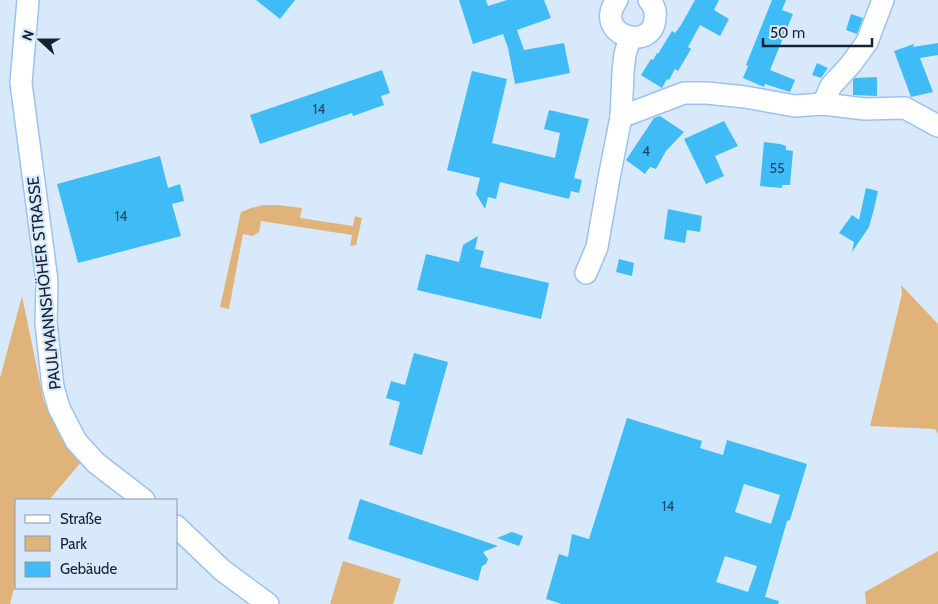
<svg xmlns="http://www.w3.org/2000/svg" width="938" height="604" font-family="Cabin,sans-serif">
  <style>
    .green { fill: #dfb37a }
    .building { fill: #3fbcf6; fill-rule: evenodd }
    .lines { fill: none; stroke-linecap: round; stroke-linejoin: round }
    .minor-casing { stroke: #9bc2f0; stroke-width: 24 }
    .minor { stroke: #fff; stroke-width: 21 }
    .labels { text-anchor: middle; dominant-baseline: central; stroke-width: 4.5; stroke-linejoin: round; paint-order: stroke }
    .number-label { font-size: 14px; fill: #1f4964 }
    .street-label { font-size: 16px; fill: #142334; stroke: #d9e9fc }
  </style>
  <rect width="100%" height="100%" fill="#d9e9fc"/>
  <g class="green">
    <polygon points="264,205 278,205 302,208 300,218 353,226 355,216 362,218 356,245 350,246 352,235 261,221 259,232 253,236 243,234 229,309 220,307 241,212 251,208"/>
    <polygon points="901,285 938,324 938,434 935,429 870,426 902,294"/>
    <polygon points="22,296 44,402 82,461 49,500 16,500 16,581 10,604 0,604 0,378"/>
    <polygon points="938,551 938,604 866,604 865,592"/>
    <polygon points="343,561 401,579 393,604 330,604"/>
  </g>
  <g class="building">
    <polygon points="256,0 295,0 280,19"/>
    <polygon points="459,0 486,0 488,6 507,0 544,0 551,18 517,30 524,50 564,43 570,73 515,84 508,48 503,34 473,44"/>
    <polygon points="695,0 719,0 714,10 729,19 720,36 700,25 688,47 691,49 678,71 675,69 669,80 667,79 662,88 641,75 651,59 653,60 657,53 658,54 672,31 675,33 681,25"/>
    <polygon points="772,0 786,0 782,10 793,14 770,70 795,80 790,92 765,84 764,87 743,78 748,66 746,65"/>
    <polygon points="851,14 863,18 857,34 846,30"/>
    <polygon points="938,43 938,55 920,58 933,92 911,97 894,51 914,44 913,47"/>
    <polygon points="817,63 828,68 821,78 812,75"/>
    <polygon points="382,70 390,93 381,96 384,105 353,116 352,113 260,144 250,115"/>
    <polygon points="472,71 507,79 492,143 555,158 560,133 544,129 549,110 589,119 574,178 582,180 579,193 571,191 569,199 500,182 496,199 488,197 485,209 476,194 480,178 447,170"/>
    <polygon points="877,77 877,96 853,95 853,80 855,78"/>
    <polygon points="660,116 684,132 666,151 656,169 650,167 645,174 626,160 654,118"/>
    <polygon points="724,121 738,146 715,156 724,176 706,184 684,139"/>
    <polygon points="764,142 780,144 786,146 786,150 793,151 790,185 782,185 782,188 760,186"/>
    <polygon points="160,156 168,188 180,184 184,201 172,204 181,236 78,263 57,184"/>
    <polygon points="866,188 878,191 874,209 869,227 852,252 854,242 839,233 852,215 859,220"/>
    <polygon points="668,209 702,216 700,232 687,230 685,243 664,239"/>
    <polygon points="478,236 475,249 484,251 480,267 549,283 541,319 417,290 426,254 459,262 463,245"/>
    <polygon points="619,259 634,263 632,276 616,272"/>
    <polygon points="414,353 448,362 422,455 389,445 400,402 386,398 391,381 405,385"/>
    <path d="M 627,418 L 702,441 L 700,448 L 723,455 L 727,440 L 807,464 L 790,520 L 787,521 L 765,597 L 779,601 L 778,604 L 562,604 L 546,599 L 559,554 L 568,557 L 572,534 L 589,539 ZM 744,484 L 780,495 L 771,524 L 735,512 ZM 725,556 L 757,566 L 748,592 L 716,582 Z"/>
    <polygon points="360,499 498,546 483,552 488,559 486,564 482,566 478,581 348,539"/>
    <polygon points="512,532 523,536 519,546 497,538"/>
  </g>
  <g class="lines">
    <g class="minor-casing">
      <g id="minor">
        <polyline points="28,0 21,83 47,281 46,323 53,387 59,408 76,441 96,463 144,500"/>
        <path d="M 617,0 C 591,35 653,54 655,18 C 656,11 654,5 649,0"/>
        <polyline points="823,104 831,86 851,64 867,42 883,0"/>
        <polyline points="621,117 684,93 707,93 745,97 795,106 823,104 865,109 905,108 938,126"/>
        <polyline points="586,273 597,247 609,178 621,117 623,72 625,54 630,38"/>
        <polyline points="176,526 222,570 268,604"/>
      </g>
    </g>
    <use href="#minor" class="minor"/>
  </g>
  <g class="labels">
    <g class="number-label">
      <text x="319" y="109">14</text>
      <text x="646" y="151">4</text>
      <text x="777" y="168">55</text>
      <text x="121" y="216">14</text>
      <text x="668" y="506">14</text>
    </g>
    <g class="street-label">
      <text transform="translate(44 283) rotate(-96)">PAULMANNSHÖHER STRASSE</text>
    </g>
  </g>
  <rect x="15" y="499" width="162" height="90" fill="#d9e9fc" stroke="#8a9aac"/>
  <rect x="25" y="515" width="25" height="8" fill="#ffffff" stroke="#8a9aac"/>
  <text x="60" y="524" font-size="15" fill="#142334">Straße</text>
  <rect x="25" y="536" width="25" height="15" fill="#dfb37a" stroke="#8a9aac"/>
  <text x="60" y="549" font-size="15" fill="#142334">Park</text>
  <rect x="25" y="562" width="25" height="15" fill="#3fbcf6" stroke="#8a9aac"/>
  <text x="60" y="574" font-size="15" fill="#142334">Gebäude</text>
  <g transform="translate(40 40) rotate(291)" stroke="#d9e9fc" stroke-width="4" paint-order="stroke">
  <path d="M0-4L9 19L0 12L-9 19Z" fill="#142334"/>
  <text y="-8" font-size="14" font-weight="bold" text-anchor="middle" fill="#142334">N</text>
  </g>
  <path d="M763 38v8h109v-8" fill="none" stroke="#142334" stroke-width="2.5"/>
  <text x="770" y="38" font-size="15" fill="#142334" stroke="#d9e9fc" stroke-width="4" paint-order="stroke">50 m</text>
</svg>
